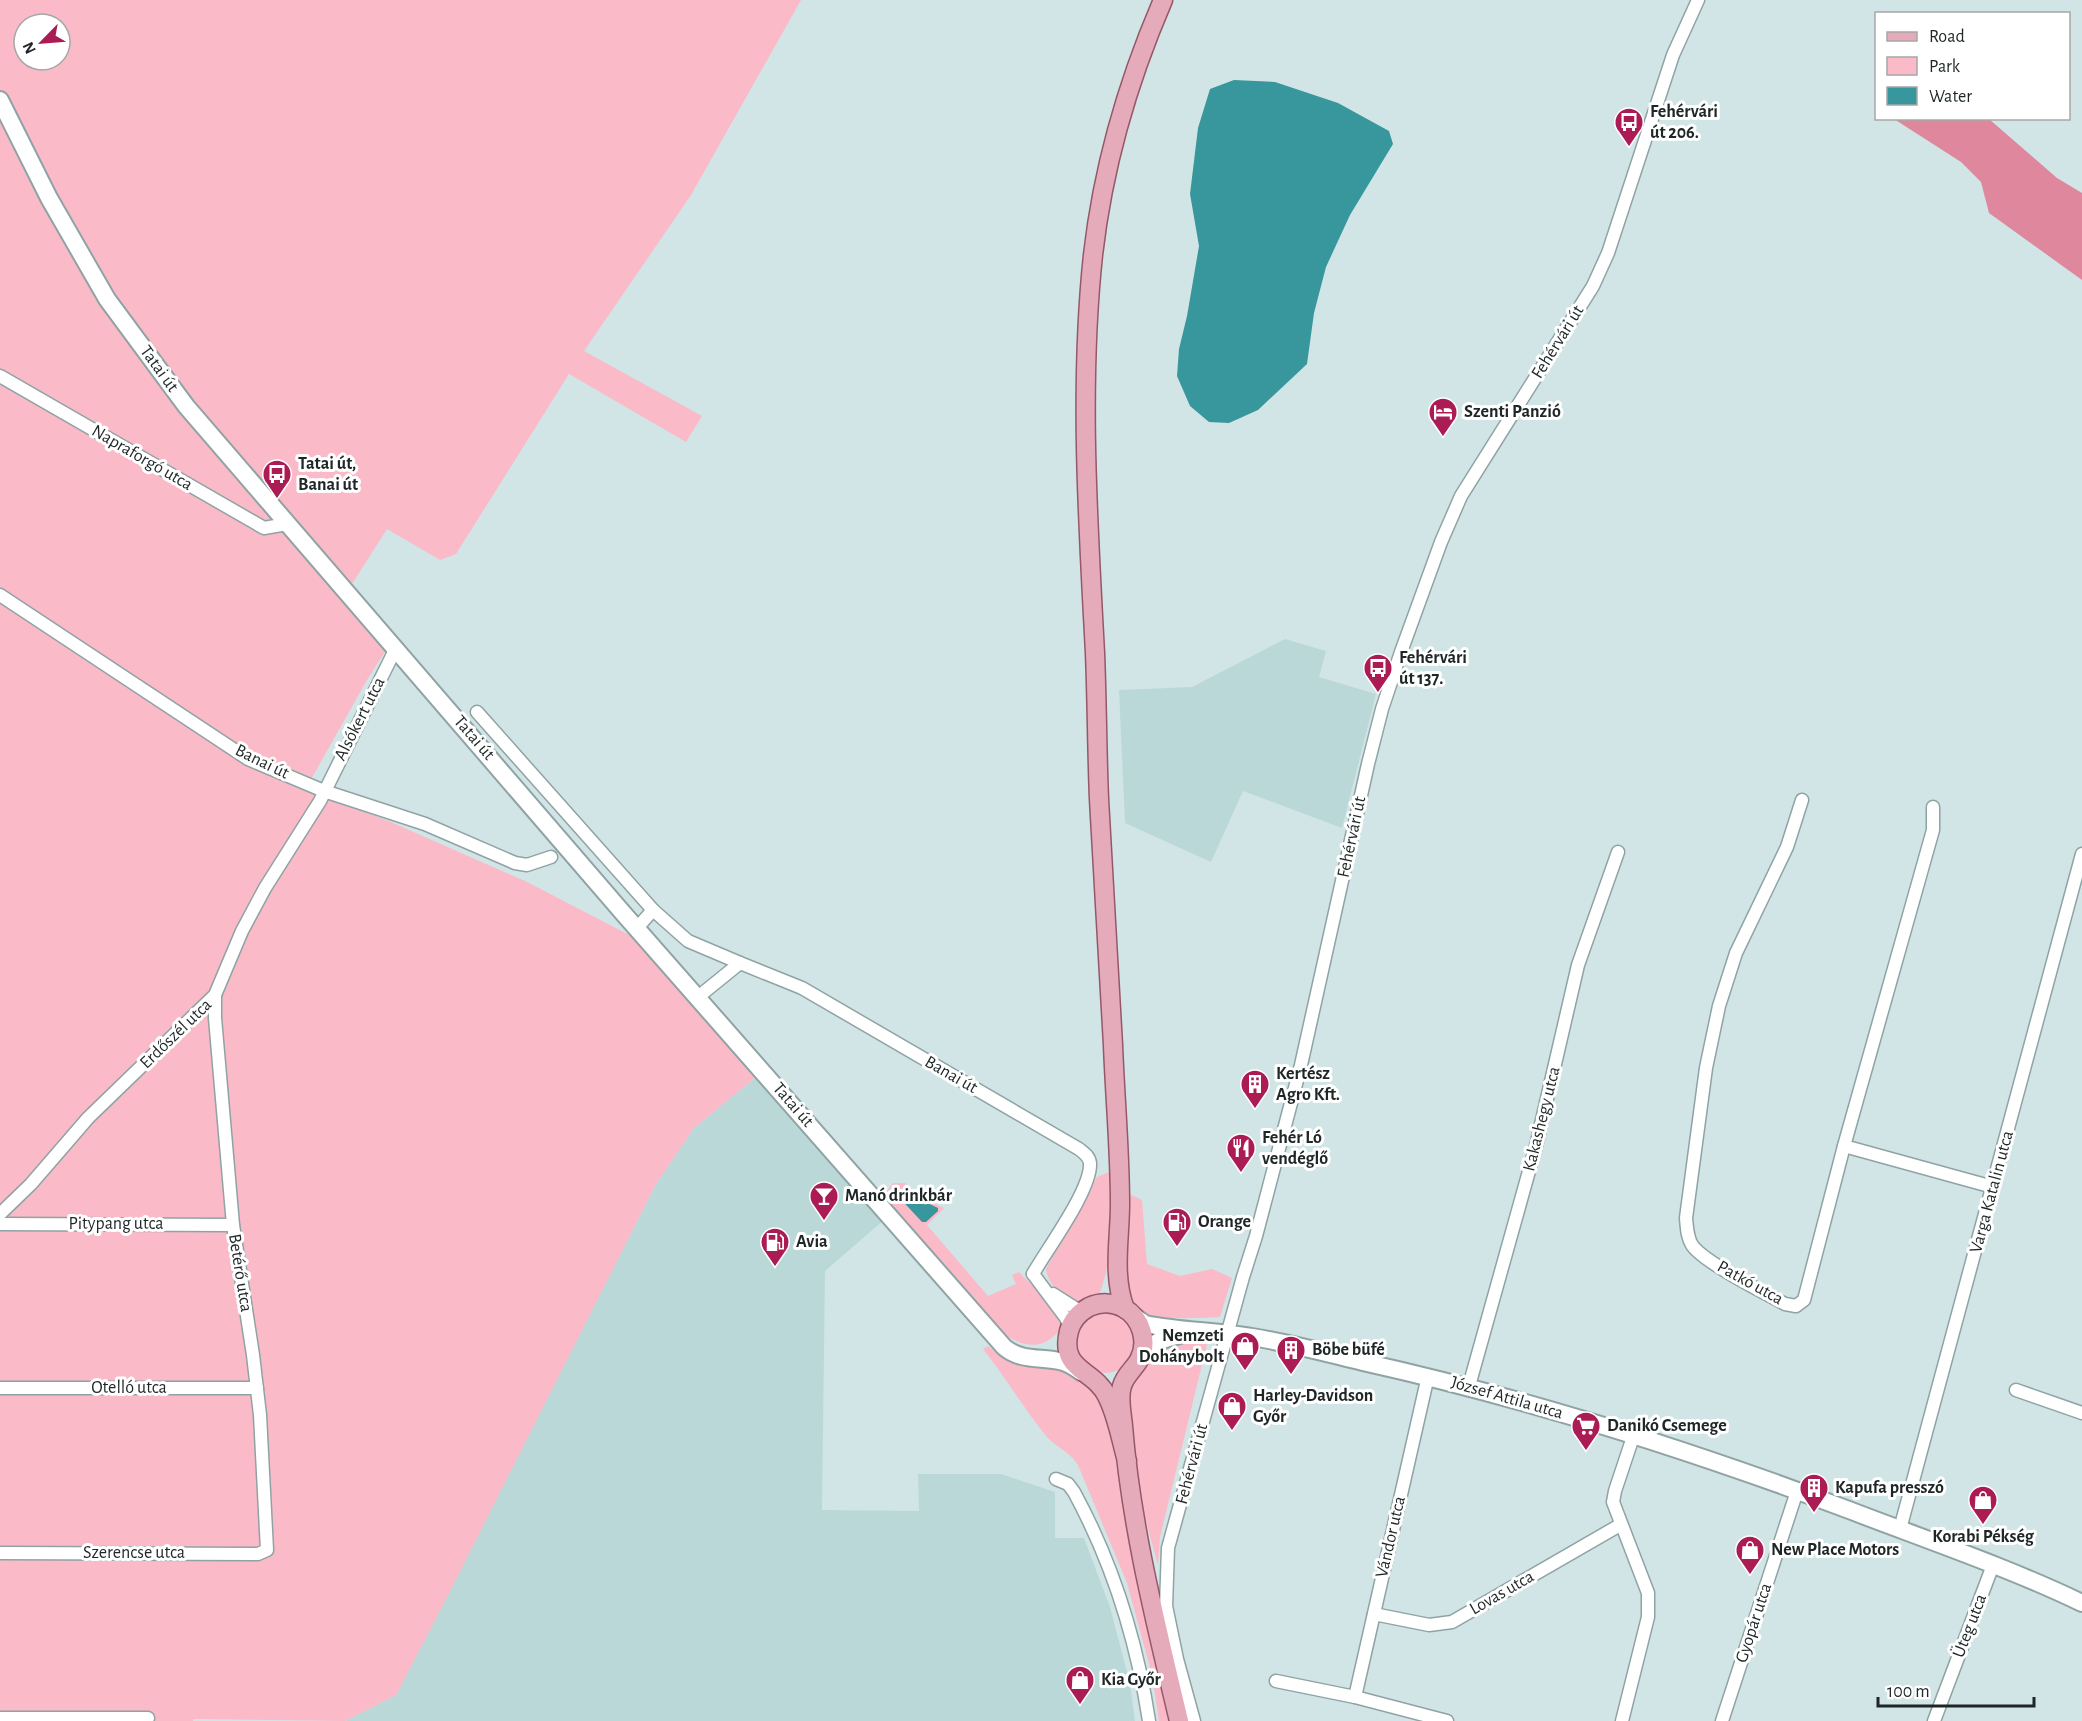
<svg xmlns="http://www.w3.org/2000/svg" width="2082" height="1721" font-family="'Alegreya Sans',sans-serif">
  <style>
    .built { fill: #bbd8d9 }
    .green { fill: #fabac8; fill-rule: evenodd }
    .forest { fill: #df889d }
    .water { fill: #37979c }
    .lines { fill: none; stroke-linecap: round; stroke-linejoin: round }
    .street-casing { stroke: #90a3a4; stroke-width: 15 }
    .secondary-casing { stroke: #90a3a4; stroke-width: 20 }
    .primary-casing { stroke: #945868; stroke-width: 21 }
    .street { stroke: #fff; stroke-width: 12 }
    .secondary { stroke: #fff; stroke-width: 16 }
    .primary { stroke: #e5abba; stroke-width: 18 }
    .labels { text-anchor: middle; dominant-baseline: central; stroke-width: 6; stroke-linejoin: round; paint-order: stroke }
    .poi-label { font-size: 18px; font-weight: bold; fill: #1e2626; stroke: #fff; text-anchor: start }
    .street-label { font-size: 18px; fill: #1e2626; stroke: #fff }
  </style>
  <rect width="100%" height="100%" fill="#d1e5e6"/>
  <g class="built">
    <polygon points="1285,639 1326,651 1319,677 1376,694 1342,828 1243,791 1211,862 1125,823 1119,690 1192,687"/>
    <polygon points="757,1076 884,1220 825,1271 822,1510 919,1511 918,1474 1001,1474 1055,1492 1055,1538 1084,1538 1110,1607 1130,1684 1135,1721 345,1721 396,1695 656,1184 694,1128"/>
  </g>
  <g class="green">
    <path d="M 0,0 L 801,0 L 691,195 L 584,351 L 702,416 L 686,442 L 569,374 L 456,554 L 440,560 L 387,529 L 350,587 L 395,636 L 367,680 L 305,790 L 391,822 L 527,882 L 639,940 L 757,1076 L 694,1128 L 656,1184 L 442,1607 L 396,1695 L 345,1721 L 193,1719 L 193,1721 L 0,1721 ZM 24,24 L 60,24 L 60,60 L 24,60 Z"/>
    <path d="M 1112,1171 C 1114,1213 1114,1256 1099,1295 L 1078,1304 C 1063,1296 1048,1286 1046,1269 L 1097,1177 Z"/>
    <path d="M 893,1183 L 906,1183 L 903,1189 L 944,1208 L 927,1225 L 988,1296 L 1016,1284 L 1012,1275 L 1019,1272 L 1055,1309 L 1064,1326 C 1060,1330 1055,1336 1050,1339 C 1031,1353 1010,1339 994,1327 L 885,1198 L 887,1191 Z"/>
    <path d="M 1121,1190 L 1142,1200 L 1147,1264 L 1180,1276 L 1212,1269 L 1232,1278 L 1220,1317 C 1200,1318 1163,1320 1145,1314 C 1135,1310 1130,1303 1124,1295 Z"/>
    <circle cx="1105" cy="1343" r="30"/>
    <polygon points="1198,1341 1207,1344 1160,1537 1158,1565 1139,1496 1131,1444 1128,1386 1148,1355 1174,1342"/>
    <path d="M 988,1346 L 1004,1358 L 1068,1371 L 1099,1392 L 1117,1452 L 1173,1721 L 1159,1721 L 1152,1675 L 1127,1583 L 1078,1465 C 1068,1450 1057,1448 1047,1437 C 1024,1409 1006,1378 983,1349 Z"/>
  </g>
  <polygon class="forest" points="1894,119 1989,119 2057,178 2082,193 2082,280 1989,213 1981,182 1961,162"/>
  <g class="water">
    <polygon points="1234,80 1275,82 1338,103 1389,131 1393,144 1350,215 1326,267 1314,313 1307,364 1258,410 1229,423 1209,422 1190,406 1177,376 1179,349 1187,316 1199,246 1190,194 1198,128 1210,89"/>
    <polygon points="900,1190 938,1208 938,1211 926,1222 922,1222 896,1194"/>
  </g>
  <g class="lines">
    <g class="street-casing">
      <g id="street">
        <polyline points="0,376 264,528 287,524"/>
        <polyline points="0,595 248,759 324,791 425,824 515,863 527,865 551,857"/>
        <polyline points="477,712 653,910 688,941 740,963"/>
        <path d="M 1802,800 L 1787,847 L 1736,953 L 1719,1006 L 1706,1068 L 1686,1218 C 1687,1228 1687,1237 1692,1245 C 1703,1262 1765,1293 1785,1304 L 1796,1306 L 1804,1300 L 1844,1146 L 1933,830 L 1933,807"/>
        <polyline points="637,928 653,910"/>
        <path d="M 698,997 L 740,963 L 802,988 L 1079,1149 C 1084,1153 1089,1156 1090,1163 C 1092,1189 1047,1249 1033,1274"/>
        <polyline points="1844,1146 1993,1187"/>
        <polyline points="0,1214 31,1184 88,1118 215,995 242,931 265,888 320,801 396,648"/>
        <polyline points="0,1224 233,1225"/>
        <polyline points="1033,1274 1066,1318 1070,1327"/>
        <polyline points="1053,1294 1075,1308 1084,1310"/>
        <polyline points="1469,1386 1536,1146 1578,965 1618,852"/>
        <polyline points="0,1388 257,1388"/>
        <polyline points="2016,1390 2082,1413"/>
        <path d="M 1056,1479 L 1068,1484 L 1074,1492 C 1112,1562 1137,1642 1149,1721"/>
        <polyline points="1900,1529 2082,854"/>
        <polyline points="0,1553 258,1554 267,1550 260,1415 253,1355 233,1225 215,1018 215,995"/>
        <polyline points="1374,1614 1429,1625 1452,1622 1620,1525"/>
        <polyline points="1276,1681 1355,1697 1447,1721"/>
        <polyline points="1355,1697 1428,1376"/>
        <polyline points="0,1718 148,1718"/>
        <polyline points="1194,1721 1177,1659 1166,1606 1168,1548 1243,1277 1256,1236 1301,1065 1368,764 1382,709 1401,652 1441,542 1461,496 1593,286 1608,253 1673,55 1698,0"/>
        <polyline points="1622,1721 1648,1617 1648,1593 1613,1502 1615,1491 1634,1434"/>
        <polyline points="1722,1721 1797,1491"/>
        <polyline points="1934,1721 1993,1565"/>
      </g>
    </g>
    <g class="secondary-casing">
      <g id="secondary">
        <path d="M 0,100 L 49,198 L 107,299 L 186,406 L 623,913 L 1004,1347 C 1020,1361 1040,1357 1059,1361 C 1068,1362 1074,1367 1081,1372"/>
        <path d="M 1134,1316 L 1145,1324 C 1180,1331 1217,1331 1252,1337 C 1290,1343 1326,1353 1363,1362 C 1529,1399 1690,1450 1849,1510 C 1927,1540 2007,1567 2082,1603"/>
        <path d="M 1139,1359 C 1149,1339 1170,1339 1189,1332"/>
      </g>
    </g>
    <g class="primary-casing">
      <g id="primary">
        <path d="M 1125,1309 C 1112,1275 1120,1239 1120,1204 C 1120,1151 1115,1098 1113,1045 C 1109,963 1104,881 1099,799 C 1097,751 1097,702 1095,653 C 1088,521 1079,387 1093,255 C 1103,167 1128,81 1163,0"/>
        <path d="M 1127,1461 C 1121,1440 1117,1415 1107,1396 C 1094,1369 1059,1371 1069,1331 C 1072,1320 1080,1312 1089,1307 C 1100,1302 1113,1302 1124,1308 C 1141,1318 1149,1342 1139,1360 C 1134,1369 1125,1375 1122,1386 C 1118,1398 1122,1414 1123,1426 C 1131,1526 1156,1624 1179,1721"/>
      </g>
    </g>
    <use href="#street" class="street"/>
    <use href="#secondary" class="secondary"/>
    <use href="#primary" class="primary"/>
  </g>
  <defs>
    <g id="bus-pin" transform="scale(1.5)"><path d="M0 17L-7.5 6A9.5 9.5 0 1 1 7.5 6Z" fill="#ac1c54" stroke="#fff"/><path d="M-5-6H5V4H4V6H2V4H-2V6H-4V4H-5ZM-3.5-4V0h7V-4ZM-3.5 1.2v1.5H-2V1.2ZM2 1.2v1.5H3.5V1.2Z" fill="#fff"/></g>
    <g id="hotel-pin" transform="scale(1.5)"><path d="M0 17L-7.5 6A9.5 9.5 0 1 1 7.5 6Z" fill="#ac1c54" stroke="#fff"/><path d="M-6-4.5h1.5V1H6V5H4.5V3h-9V5H-6ZM-4 0a1.8 1.8 0 1 1 3.6 0ZM.5 0V-2.5h3Q6-2.5 6 0Z" fill="#fff"/></g>
    <g id="building-pin" transform="scale(1.5)"><path d="M0 17L-7.5 6A9.5 9.5 0 1 1 7.5 6Z" fill="#ac1c54" stroke="#fff"/><path d="M-4-6H4V6H1V3H-1V6H-4ZM-2.5-4.3h1.7v1.8h-1.7ZM.8-4.3h1.7v1.8H.8ZM-2.5-1h1.7V.8h-1.7ZM.8-1h1.7V.8H.8Z" fill="#fff"/></g>
    <g id="restaurant-pin" transform="scale(1.5)"><path d="M0 17L-7.5 6A9.5 9.5 0 1 1 7.5 6Z" fill="#ac1c54" stroke="#fff"/><path d="M-5-6h1v4h1v-4h1v4h1v-4h1v5L-1.5 .5V6h-2V.5L-5-1ZM5-6V6H3V1.5H1.5Q1.5-4 5-6Z" fill="#fff"/></g>
    <g id="bar-pin" transform="scale(1.5)"><path d="M0 17L-7.5 6A9.5 9.5 0 1 1 7.5 6Z" fill="#ac1c54" stroke="#fff"/><path d="M-6-5H6L.8 .8V4.5H3.5V6h-7V4.5H-.8V.8Z" fill="#fff"/></g>
    <g id="fuel-pin" transform="scale(1.5)"><path d="M0 17L-7.5 6A9.5 9.5 0 1 1 7.5 6Z" fill="#ac1c54" stroke="#fff"/><path d="M-5.5-6h7V0h2V4h1.3V-2.5L3-4.5l.8-.8L6-3V5H2.5V1h-1V6h-7ZM-4.2-4.7v3.2H.2V-4.7Z" fill="#fff"/></g>
    <g id="shop-pin" transform="scale(1.5)"><path d="M0 17L-7.5 6A9.5 9.5 0 1 1 7.5 6Z" fill="#ac1c54" stroke="#fff"/><path d="M-5-2.5h2.3a2.7 3.5 0 0 1 5.4 0H5L5.5 6h-11ZM-1.5-2.5h3a1.5 2.3 0 0 0-3 0Z" fill="#fff"/></g>
    <g id="supermarket-pin" transform="scale(1.5)"><path d="M0 17L-7.5 6A9.5 9.5 0 1 1 7.5 6Z" fill="#ac1c54" stroke="#fff"/><path d="M-6-5.5h2.5l.6 2H6L4.5 2H-2.5L-4.4-4H-6ZM-1.5 3.2a1.3 1.3 0 1 0 .1 0ZM3 3.2a1.3 1.3 0 1 0 .1 0Z" fill="#fff"/></g>
  </defs>
  <g fill-rule="evenodd">
    <use href="#bus-pin" x="1629" y="122"/>
    <use href="#hotel-pin" x="1443" y="412"/>
    <use href="#bus-pin" x="277" y="474"/>
    <use href="#bus-pin" x="1378" y="668"/>
    <use href="#building-pin" x="1255" y="1084"/>
    <use href="#restaurant-pin" x="1241" y="1148"/>
    <use href="#bar-pin" x="824" y="1196"/>
    <use href="#fuel-pin" x="1177" y="1222"/>
    <use href="#fuel-pin" x="775" y="1242"/>
    <use href="#shop-pin" x="1245" y="1346"/>
    <use href="#building-pin" x="1291" y="1350"/>
    <use href="#shop-pin" x="1232" y="1406"/>
    <use href="#supermarket-pin" x="1586" y="1426"/>
    <use href="#building-pin" x="1814" y="1488"/>
    <use href="#shop-pin" x="1983" y="1500"/>
    <use href="#shop-pin" x="1750" y="1550"/>
    <use href="#shop-pin" x="1080" y="1680"/>
  </g>
  <g class="labels">
    <g class="poi-label">
      <text x="1650" y="112">Fehérvári<tspan x="1650" dy="21">út 206.</tspan></text>
      <text x="1464" y="412">Szenti Panzió</text>
      <text x="298" y="464">Tatai út,<tspan x="298" dy="21">Banai út</tspan></text>
      <text x="1399" y="658">Fehérvári<tspan x="1399" dy="21">út 137.</tspan></text>
      <text x="1276" y="1074">Kertész<tspan x="1276" dy="21">Agro Kft.</tspan></text>
      <text x="1262" y="1138">Fehér Ló<tspan x="1262" dy="21">vendéglő</tspan></text>
      <text x="845" y="1196">Manó drinkbár</text>
      <text x="1198" y="1222">Orange</text>
      <text x="796" y="1242">Avia</text>
      <text x="1224" y="1336" text-anchor="end">Nemzeti<tspan x="1224" dy="21">Dohánybolt</tspan></text>
      <text x="1312" y="1350">Böbe büfé</text>
      <text x="1253" y="1396">Harley-Davidson<tspan x="1253" dy="21">Győr</tspan></text>
      <text x="1607" y="1426">Danikó Csemege</text>
      <text x="1835" y="1488">Kapufa presszó</text>
      <text x="1983" y="1537" text-anchor="middle">Korabi Pékség</text>
      <text x="1771" y="1550">New Place Motors</text>
      <text x="1101" y="1680">Kia Győr</text>
    </g>
    <g class="street-label">
      <text transform="translate(1558 342) rotate(-58)">Fehérvári út</text>
      <text transform="translate(159 369) rotate(54)">Tatai út</text>
      <text transform="translate(142 458) rotate(30)">Napraforgó utca</text>
      <text transform="translate(360 719) rotate(-63)">Alsókert utca</text>
      <text transform="translate(474 738) rotate(49)">Tatai út</text>
      <text transform="translate(262 762) rotate(26)">Banai út</text>
      <text transform="translate(1352 837) rotate(-78)">Fehérvári út</text>
      <text transform="translate(176 1034) rotate(-44)">Erdőszél utca</text>
      <text transform="translate(951 1075) rotate(30)">Banai út</text>
      <text transform="translate(793 1105) rotate(49)">Tatai út</text>
      <text transform="translate(1542 1119) rotate(-76)">Kakashegy utca</text>
      <text transform="translate(1992 1192) rotate(-75)">Varga Katalin utca</text>
      <text x="116" y="1224">Pitypang utca</text>
      <text transform="translate(240 1273) rotate(81)">Betérő utca</text>
      <text transform="translate(1750 1283) rotate(29)">Patkó utca</text>
      <text x="129" y="1388">Otelló utca</text>
      <text transform="translate(1507 1398) rotate(16)">József Attila utca</text>
      <text transform="translate(1192 1464) rotate(-75)">Fehérvári út</text>
      <text transform="translate(1391 1537) rotate(-77)">Vándor utca</text>
      <text x="134" y="1553">Szerencse utca</text>
      <text transform="translate(1502 1593) rotate(-30)">Lovas utca</text>
      <text transform="translate(1754 1623) rotate(-72)">Gyopár utca</text>
      <text transform="translate(1970 1626) rotate(-69)">Üteg utca</text>
    </g>
  </g>
  <rect x="1875" y="12" width="195" height="108" fill="#ffffff" stroke="#a5a8a8" stroke-width="1.5"/>
  <rect x="1887" y="32" width="30" height="9" fill="#e5abba" stroke="#a5a8a8" stroke-width="1.5"/>
  <text x="1929" y="42" font-size="18" fill="#1e2626">Road</text>
  <rect x="1887" y="57" width="30" height="18" fill="#fabac8" stroke="#a5a8a8" stroke-width="1.5"/>
  <text x="1929" y="72" font-size="18" fill="#1e2626">Park</text>
  <rect x="1887" y="87" width="30" height="18" fill="#37979c" stroke="#a5a8a8" stroke-width="1.5"/>
  <text x="1929" y="102" font-size="18" fill="#1e2626">Water</text>
  <g transform="translate(42 42) rotate(245)"><circle r="28" fill="#ffffff" stroke="#a5a8a8" stroke-width="1.5"/>
  <path d="M0-4.5L10 22L0 15L-10 22Z" fill="#ac1c54"/>
  <text y="-9" font-size="16" font-weight="bold" text-anchor="middle" fill="#1e2626">N</text>
  </g>
  <path d="M1878 1697v9h156v-9" fill="none" stroke="#1e2626" stroke-width="3"/>
  <text x="1887" y="1697" font-size="18" fill="#1e2626" stroke="#ffffff" stroke-width="4.5" paint-order="stroke">100 m</text>
</svg>
